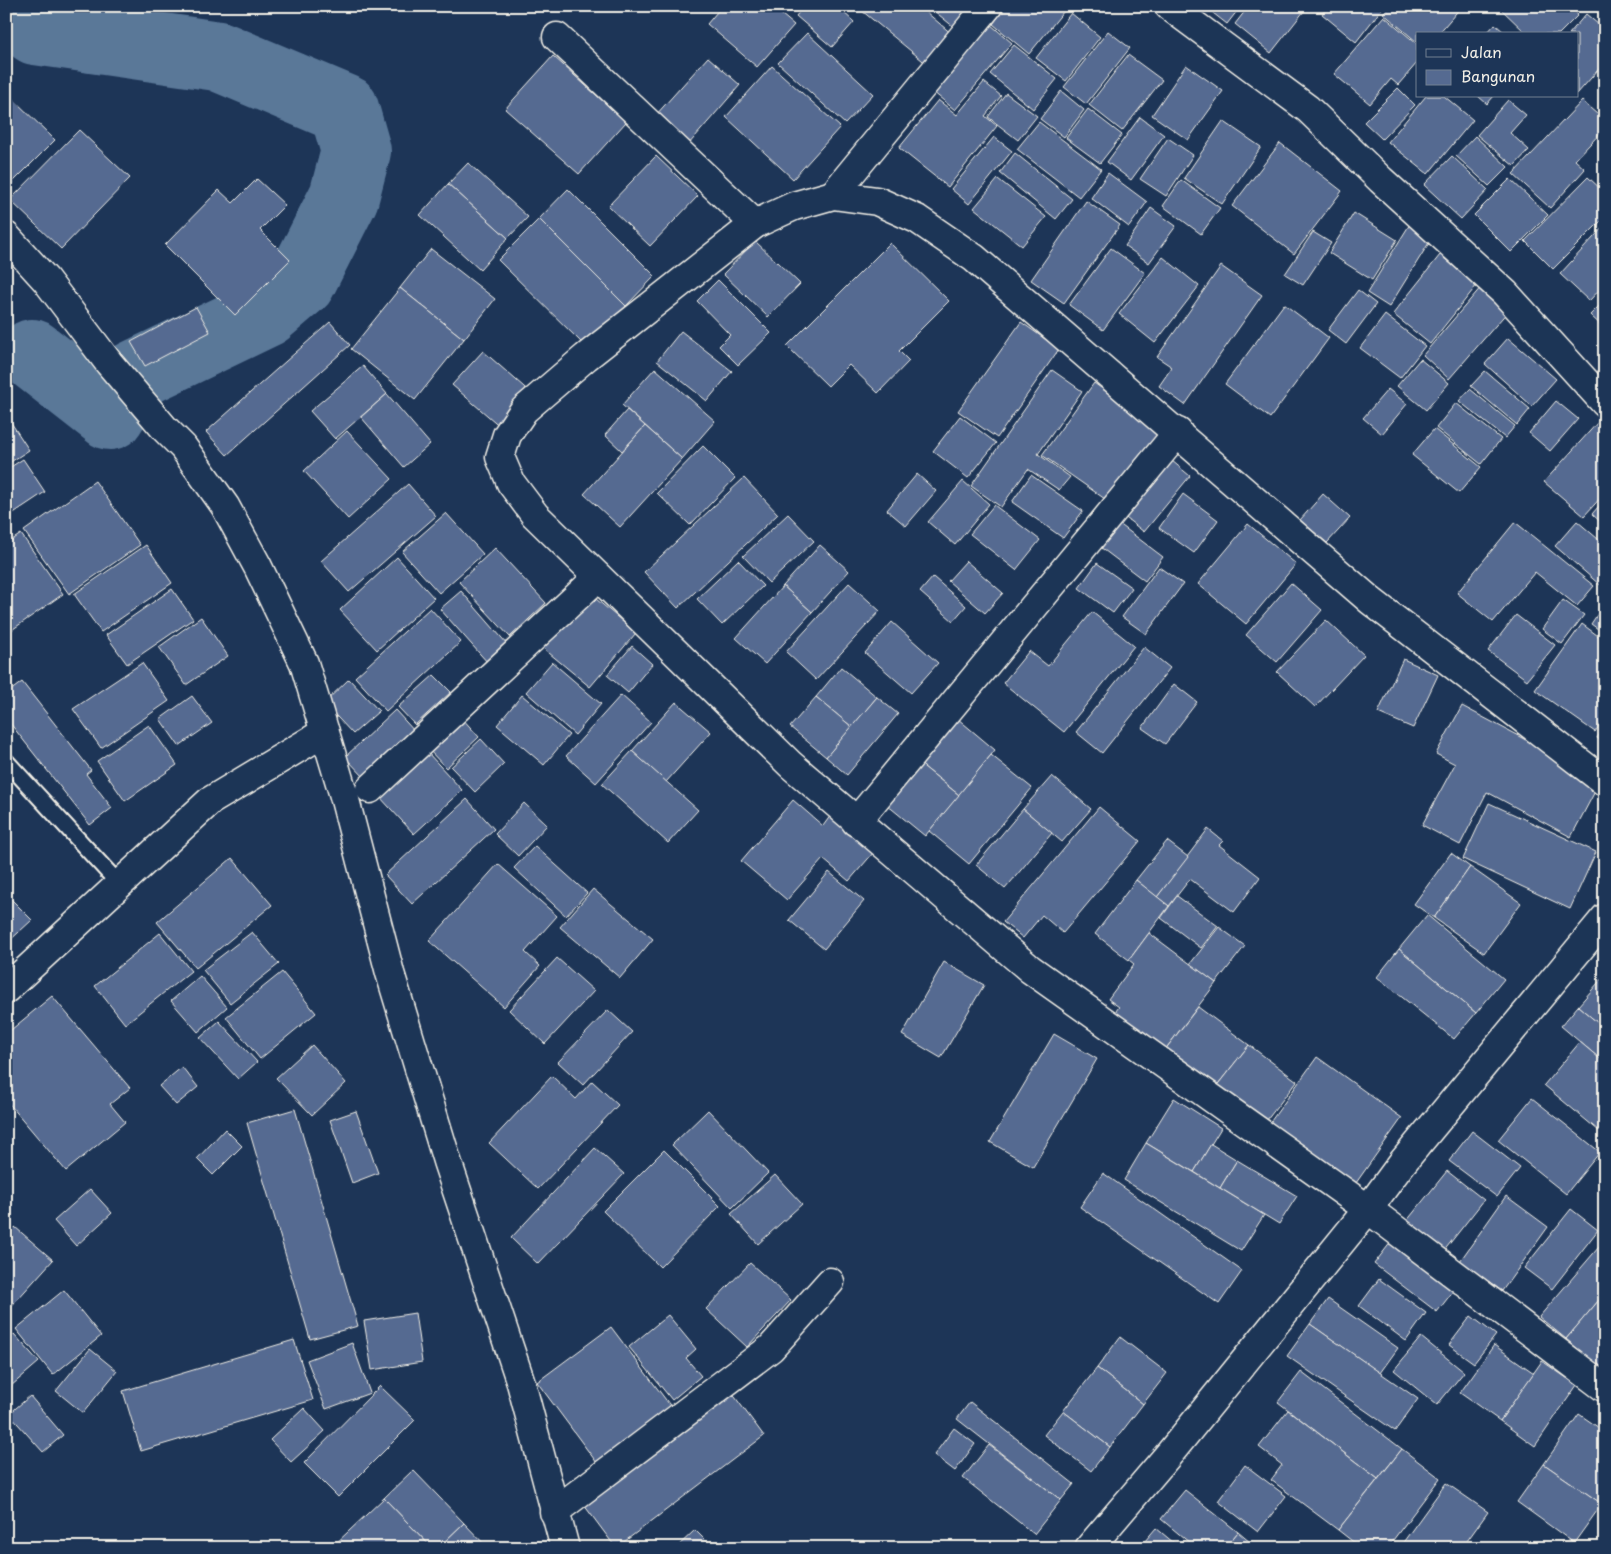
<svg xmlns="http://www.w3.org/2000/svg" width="1611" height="1554" font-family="'Playpen Sans',sans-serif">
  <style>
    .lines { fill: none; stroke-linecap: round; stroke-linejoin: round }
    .stream { stroke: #98a8b8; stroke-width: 11 }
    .river { stroke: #5a7898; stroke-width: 70 }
    .building { fill: #556a91; stroke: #f4f1e8 }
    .service-casing { stroke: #f4f1e8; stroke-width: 19 }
    .minor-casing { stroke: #f4f1e8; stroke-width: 31 }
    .tertiary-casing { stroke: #f4f1e8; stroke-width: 31 }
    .secondary-casing { stroke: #f4f1e8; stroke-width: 31 }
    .service { stroke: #1d3557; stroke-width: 15 }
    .minor { stroke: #1d3557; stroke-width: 28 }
    .tertiary { stroke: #1d3557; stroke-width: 28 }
    .secondary { stroke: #1d3557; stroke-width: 28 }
  </style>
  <rect width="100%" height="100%" fill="#1d3557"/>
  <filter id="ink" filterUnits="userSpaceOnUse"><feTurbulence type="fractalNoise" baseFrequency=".02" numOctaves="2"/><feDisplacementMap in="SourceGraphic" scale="10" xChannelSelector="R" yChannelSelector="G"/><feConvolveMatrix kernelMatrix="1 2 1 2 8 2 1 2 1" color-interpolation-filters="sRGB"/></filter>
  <g filter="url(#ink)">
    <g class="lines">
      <polyline class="stream" points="6,339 32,354"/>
      <polyline class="river" points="6,9 36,30 218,56 344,109 356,151 344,197 301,282 266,312 135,375 110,415 32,354"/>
    </g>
    <g class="building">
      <polygon points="722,6 788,6 781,14 794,25 757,67 707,24"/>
      <polygon points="804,6 842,6 840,9 854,22 832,47 796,16"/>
      <polygon points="856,6 919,6 953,35 928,65"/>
      <polygon points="928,6 981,6 960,32"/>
      <polygon points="1007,6 1068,6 1029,54 993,24"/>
      <polygon points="1204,6 1241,6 1227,24"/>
      <polygon points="1249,6 1308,6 1271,53 1235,24"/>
      <polygon points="1328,6 1384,6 1356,42 1322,14"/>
      <polygon points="1390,6 1462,6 1438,34 1417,34 1417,42 1383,13"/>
      <polygon points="1498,6 1569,6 1578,15 1559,34 1527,34"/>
      <polygon points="1071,13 1100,37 1066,81 1036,58"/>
      <polygon points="1586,14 1605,30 1605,62 1577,94 1577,34 1569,34"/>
      <polygon points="1384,16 1417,44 1417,63 1398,85 1391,79 1370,104 1334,74"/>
      <polygon points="990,24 1012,43 955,110 933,92"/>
      <polygon points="1495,24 1506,34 1486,34"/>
      <polygon points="1108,31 1130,48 1086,104 1064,87"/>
      <polygon points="807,33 873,94 845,124 778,63"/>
      <polygon points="1014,45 1057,79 1033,109 990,74"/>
      <polygon points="1128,55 1162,80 1122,131 1089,105"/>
      <polygon points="553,56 626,122 579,174 505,109"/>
      <polygon points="708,57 740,85 688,145 655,116"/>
      <polygon points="1186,65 1223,91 1188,140 1152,115"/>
      <polygon points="772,66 840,127 793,179 726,117"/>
      <polygon points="984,82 1001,96 985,116 997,126 948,187 899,148 938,100 957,115"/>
      <polygon points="1398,88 1415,105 1382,139 1364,122"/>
      <polygon points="1061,91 1084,110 1064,137 1040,119"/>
      <polygon points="6,92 55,140 6,189"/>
      <polygon points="1006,93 1037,116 1018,140 988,117"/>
      <polygon points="1426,96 1444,96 1473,120 1428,174 1388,142"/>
      <polygon points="1478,96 1494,96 1487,104"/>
      <polygon points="1508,100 1526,115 1510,133 1529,150 1514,166 1477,135"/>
      <polygon points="1582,101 1605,121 1605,128 1575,160 1585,169 1550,208 1513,174"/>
      <polygon points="1088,109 1122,135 1100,163 1066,138"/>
      <polygon points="1140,117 1164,135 1131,180 1107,162"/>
      <polygon points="1223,121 1261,147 1222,204 1184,178"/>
      <polygon points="1039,122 1101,169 1079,197 1017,149"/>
      <polygon points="79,130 130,178 61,249 10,200"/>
      <polygon points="1475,136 1508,167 1489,186 1456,156"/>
      <polygon points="994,137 1012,151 969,204 951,189"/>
      <polygon points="1168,138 1193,155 1166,196 1140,179"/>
      <polygon points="1280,143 1342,191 1294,254 1232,206"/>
      <polygon points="1015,153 1072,199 1056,219 1000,173"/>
      <polygon points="656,156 698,196 650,246 608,206"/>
      <polygon points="1452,156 1488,190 1461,219 1424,185"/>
      <polygon points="468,163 528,217 508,238 448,184"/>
      <polygon points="1108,173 1147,202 1129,227 1091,198"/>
      <polygon points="1588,177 1605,193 1605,217 1553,269 1525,241"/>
      <polygon points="257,179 285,205 260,230 290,260 235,315 165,245 219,190 233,203"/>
      <polygon points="998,179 1046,217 1022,246 974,208"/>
      <polygon points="1510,179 1548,215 1511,252 1474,215"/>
      <polygon points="1181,180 1220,208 1201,234 1163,206"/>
      <polygon points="448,184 508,238 480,270 420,215"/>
      <polygon points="568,189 655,276 626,306 539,219"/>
      <polygon points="1086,201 1120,225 1064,303 1031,280"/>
      <polygon points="1151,208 1176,226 1149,263 1125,246"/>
      <polygon points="1354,213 1397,240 1372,280 1329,253"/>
      <polygon points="539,219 626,306 585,346 498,260"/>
      <polygon points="1410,224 1432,238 1389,307 1367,293"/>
      <polygon points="1605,225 1605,284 1589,301 1560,274"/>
      <polygon points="1313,232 1331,243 1303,285 1285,274"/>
      <polygon points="755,241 800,284 768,317 723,274"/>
      <polygon points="890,243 949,301 899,351 909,361 878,393 849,365 828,386 787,346"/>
      <polygon points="1111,248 1145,273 1103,330 1069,305"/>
      <polygon points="431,249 495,299 464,339 400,288"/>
      <polygon points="1440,255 1477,285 1430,344 1393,314"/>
      <polygon points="1163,257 1199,286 1155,343 1119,314"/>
      <polygon points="1221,266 1262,295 1185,405 1159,386 1172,367 1157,357"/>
      <polygon points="718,280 771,333 738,365 719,346 730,335 697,301"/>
      <polygon points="1482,286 1509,310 1449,379 1423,355"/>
      <polygon points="400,288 464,339 415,400 351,349"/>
      <polygon points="1358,290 1376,304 1346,344 1328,330"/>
      <polygon points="1605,300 1605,329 1590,315"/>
      <polygon points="1284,304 1329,338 1270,418 1225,384"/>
      <polygon points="196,307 210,332 145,366 131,342"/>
      <polygon points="1385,315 1425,346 1400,378 1360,348"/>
      <polygon points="330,322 350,345 227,455 206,432"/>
      <polygon points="1021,322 1059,349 997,438 958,411"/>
      <polygon points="681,331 732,371 707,401 657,361"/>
      <polygon points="1508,338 1556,379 1532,406 1485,364"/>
      <polygon points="483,351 532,394 502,428 452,385"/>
      <polygon points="1420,359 1449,383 1426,410 1397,386"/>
      <polygon points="363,366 387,394 335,439 310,411"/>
      <polygon points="655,368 715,421 682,459 622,405"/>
      <polygon points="1052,370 1082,391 1038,454 1070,477 1059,490 1028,469 1001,507 971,486"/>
      <polygon points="1485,371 1530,409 1517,425 1471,386"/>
      <polygon points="1094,383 1166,434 1115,506 1042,455"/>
      <polygon points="1388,389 1407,404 1382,434 1363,418"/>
      <polygon points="1470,389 1515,426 1505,438 1459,401"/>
      <polygon points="387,394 430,444 404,467 361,417"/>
      <polygon points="1556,401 1578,419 1550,451 1529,433"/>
      <polygon points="1456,403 1501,439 1481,464 1436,428"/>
      <polygon points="627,410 645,426 622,451 605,435"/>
      <polygon points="960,416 996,443 968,478 933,451"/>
      <polygon points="8,418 29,450 6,465 6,420"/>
      <polygon points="1599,421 1605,425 1605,493 1584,516 1544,482"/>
      <polygon points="645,426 682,459 620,527 584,494"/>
      <polygon points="1434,429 1481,467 1459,493 1412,455"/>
      <polygon points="347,431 392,479 348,519 304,471"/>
      <polygon points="703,446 735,478 690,525 657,493"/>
      <polygon points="1165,455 1190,476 1144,532 1118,512"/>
      <polygon points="23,459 45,492 6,518 6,470"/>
      <polygon points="917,474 936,491 906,526 887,510"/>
      <polygon points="1031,475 1083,511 1063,538 1012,502"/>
      <polygon points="744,478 778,514 678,608 644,572"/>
      <polygon points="95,481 140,545 69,594 24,531"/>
      <polygon points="963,481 989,504 955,545 928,522"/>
      <polygon points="408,484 436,516 349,592 321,561"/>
      <polygon points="1183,494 1218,520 1194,553 1159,528"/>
      <polygon points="1323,494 1350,518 1327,543 1300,520"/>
      <polygon points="1605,499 1605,526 1592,514"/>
      <polygon points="994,505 1040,540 1016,570 970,534"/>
      <polygon points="446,513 483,554 439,593 402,552"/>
      <polygon points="788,514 814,541 769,583 743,556"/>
      <polygon points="1577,521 1605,545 1605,579 1600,585 1555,546"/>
      <polygon points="1515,522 1594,586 1577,606 1535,572 1493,622 1457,593"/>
      <polygon points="1118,523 1163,557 1145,581 1100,547"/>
      <polygon points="1248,524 1296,564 1246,624 1198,584"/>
      <polygon points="21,534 63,594 6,634 6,544"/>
      <polygon points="146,545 172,583 101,632 74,594"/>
      <polygon points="820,545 849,571 812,612 783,586"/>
      <polygon points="495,548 546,603 510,637 459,582"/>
      <polygon points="397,557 434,598 377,650 340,610"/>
      <polygon points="738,560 763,586 722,625 697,599"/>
      <polygon points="966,561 1003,593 985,613 948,581"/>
      <polygon points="1097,563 1132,588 1113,613 1079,588"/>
      <polygon points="1159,567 1183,584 1146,634 1122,617"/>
      <polygon points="933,577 966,606 953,621 920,592"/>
      <polygon points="849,583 880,611 816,680 786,652"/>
      <polygon points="1291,583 1322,610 1277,662 1246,635"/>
      <polygon points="783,586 812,612 765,664 736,638"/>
      <polygon points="172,589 193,619 127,664 106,635"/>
      <polygon points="461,591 508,645 488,663 440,609"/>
      <polygon points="589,593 636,633 590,687 543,648"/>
      <polygon points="1563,600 1584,615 1562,644 1542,629"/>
      <polygon points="1605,603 1605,634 1591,624"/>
      <polygon points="430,608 461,642 386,711 355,677"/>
      <polygon points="1092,612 1134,646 1064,732 1003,683 1029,651 1048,666"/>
      <polygon points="1516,615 1555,645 1527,680 1488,651"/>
      <polygon points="201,617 228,656 186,685 159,647"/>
      <polygon points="1326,620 1364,655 1315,707 1277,672"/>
      <polygon points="892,622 938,663 911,693 865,653"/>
      <polygon points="1582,624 1605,641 1605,718 1595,732 1535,690"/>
      <polygon points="632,646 652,664 628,693 607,675"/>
      <polygon points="1144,647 1170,668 1102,753 1076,732"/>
      <polygon points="1403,659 1438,675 1413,728 1378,713"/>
      <polygon points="552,662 601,704 575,735 526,692"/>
      <polygon points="142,663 169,701 101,748 73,709"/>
      <polygon points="841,667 877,697 852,727 816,697"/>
      <polygon points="434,675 451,692 415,725 398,707"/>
      <polygon points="349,679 379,711 353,734 324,703"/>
      <polygon points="22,682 91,770 86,774 112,808 90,825 6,718 6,694"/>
      <polygon points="1174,684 1197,702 1165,744 1142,728"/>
      <polygon points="522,695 569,735 544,765 497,725"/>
      <polygon points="621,695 651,722 596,783 566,756"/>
      <polygon points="192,696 212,723 179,746 160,719"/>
      <polygon points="816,697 852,727 826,757 790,727"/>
      <polygon points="877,697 898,714 847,775 826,757"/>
      <polygon points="676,702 711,732 666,782 632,751"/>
      <polygon points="1462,706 1601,780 1571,837 1487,792 1460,845 1422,825 1455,764 1436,754"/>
      <polygon points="395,710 416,733 366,779 345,757"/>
      <polygon points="951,713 995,750 959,795 914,759"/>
      <polygon points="461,717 479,737 446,768 427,748"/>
      <polygon points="149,725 177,765 125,801 97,761"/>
      <polygon points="1605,726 1605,743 1597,738"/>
      <polygon points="481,739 504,764 475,792 451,767"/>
      <polygon points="632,751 698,810 668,843 602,784"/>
      <polygon points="427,752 462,790 414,834 379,796"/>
      <polygon points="991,755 1032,788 969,864 929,831"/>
      <polygon points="914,759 959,795 925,836 881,800"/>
      <polygon points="1052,776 1091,809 1062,842 1023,809"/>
      <polygon points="467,799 494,829 412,904 385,875"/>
      <polygon points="793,800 823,826 831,815 874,852 849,881 823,859 787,900 741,861"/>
      <polygon points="524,803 547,825 518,856 495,834"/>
      <polygon points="1489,803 1596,852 1570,909 1463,859"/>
      <polygon points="1099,807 1140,841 1063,933 1042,915 1023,938 1003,922"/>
      <polygon points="1023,809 1052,833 1005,889 976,865"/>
      <polygon points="1208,829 1223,841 1219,845 1260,877 1234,912 1190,879 1169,906 1157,897"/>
      <polygon points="1167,841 1188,857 1157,897 1136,880"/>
      <polygon points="535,846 587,893 566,916 514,868"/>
      <polygon points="1451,853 1470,867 1434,918 1414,904"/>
      <polygon points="232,858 272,905 196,968 157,922"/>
      <polygon points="498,864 557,916 525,952 540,966 504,1007 429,941"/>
      <polygon points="1470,867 1521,903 1484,953 1434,918"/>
      <polygon points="829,872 864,901 824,949 789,920"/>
      <polygon points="1136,880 1169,906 1129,960 1095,934"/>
      <polygon points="593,889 653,939 620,978 560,927"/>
      <polygon points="6,894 32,920 6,944"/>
      <polygon points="1177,896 1218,926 1201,948 1161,918"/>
      <polygon points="1427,915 1504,979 1476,1013 1399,949"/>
      <polygon points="1219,927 1245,946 1216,983 1190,964"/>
      <polygon points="252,932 279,964 230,1003 203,970"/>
      <polygon points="160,933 191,971 125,1024 95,986"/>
      <polygon points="1149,933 1216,983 1161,1055 1111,1017 1119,1007 1108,999 1134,964 1129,960"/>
      <polygon points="1399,949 1476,1013 1454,1039 1377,977"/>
      <polygon points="557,958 594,991 545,1044 509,1010"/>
      <polygon points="944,962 984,985 941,1058 902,1035"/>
      <polygon points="282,972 316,1013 260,1059 226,1017"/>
      <polygon points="1605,975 1605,1029 1578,1006"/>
      <polygon points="200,976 227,1007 198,1032 171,1001"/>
      <polygon points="52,996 130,1088 110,1104 125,1122 66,1171 6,1100 6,1034"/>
      <polygon points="1578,1006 1605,1029 1605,1063 1561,1026"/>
      <polygon points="1198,1007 1249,1045 1211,1093 1161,1055"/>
      <polygon points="608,1010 632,1032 583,1085 558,1062"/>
      <polygon points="219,1021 257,1062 238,1079 200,1038"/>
      <polygon points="1054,1034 1097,1059 1033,1167 990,1142"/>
      <polygon points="1580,1042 1605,1063 1605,1124 1599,1131 1544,1085"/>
      <polygon points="312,1045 346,1083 312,1115 276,1078"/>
      <polygon points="1249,1045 1297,1081 1260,1129 1211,1093"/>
      <polygon points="1317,1057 1402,1118 1351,1190 1266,1128"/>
      <polygon points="182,1067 198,1087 176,1105 159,1086"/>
      <polygon points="552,1076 576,1099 592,1081 618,1105 538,1189 489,1143"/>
      <polygon points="1174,1098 1221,1128 1194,1172 1146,1143"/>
      <polygon points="1532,1098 1600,1152 1566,1194 1498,1140"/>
      <polygon points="295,1109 358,1326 310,1339 247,1123"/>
      <polygon points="708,1110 768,1173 732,1208 672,1145"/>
      <polygon points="356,1111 378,1173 352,1183 330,1120"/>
      <polygon points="225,1129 242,1146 213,1175 197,1159"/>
      <polygon points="1472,1131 1520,1168 1497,1197 1449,1161"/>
      <polygon points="1146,1143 1264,1215 1241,1251 1124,1180"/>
      <polygon points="1211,1144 1237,1160 1220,1188 1194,1172"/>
      <polygon points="595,1148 624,1174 538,1264 511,1238"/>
      <polygon points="664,1150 720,1206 660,1267 603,1211"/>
      <polygon points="1237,1160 1297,1196 1279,1224 1220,1188"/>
      <polygon points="1447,1171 1484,1200 1443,1252 1406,1222"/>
      <polygon points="1103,1173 1242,1271 1219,1304 1080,1207"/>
      <polygon points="775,1175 802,1204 758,1244 731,1214"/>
      <polygon points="90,1189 112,1213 76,1246 54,1221"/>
      <polygon points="1506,1196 1548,1227 1502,1291 1460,1261"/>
      <polygon points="1571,1209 1598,1230 1552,1289 1524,1268"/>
      <polygon points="15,1227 53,1260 6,1312 6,1237"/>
      <polygon points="1605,1240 1605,1293 1566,1339 1539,1317"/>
      <polygon points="1391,1242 1454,1290 1437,1312 1374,1264"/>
      <polygon points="750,1263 791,1300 747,1347 706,1309"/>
      <polygon points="1379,1279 1426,1313 1406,1341 1359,1306"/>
      <polygon points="64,1290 101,1336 53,1375 16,1329"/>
      <polygon points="1605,1293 1605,1372 1566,1339"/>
      <polygon points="1328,1299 1398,1348 1380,1373 1310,1324"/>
      <polygon points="415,1313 422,1362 372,1370 364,1321"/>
      <polygon points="668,1315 696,1349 686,1358 701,1376 672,1400 629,1347"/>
      <polygon points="1471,1316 1496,1335 1474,1363 1449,1345"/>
      <polygon points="1310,1324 1418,1399 1395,1431 1287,1356"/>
      <polygon points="611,1327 672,1408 597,1463 537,1382"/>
      <polygon points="14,1334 39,1362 11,1386 6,1381 6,1341"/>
      <polygon points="1120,1337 1167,1373 1143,1404 1097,1368"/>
      <polygon points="1421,1337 1464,1372 1437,1405 1394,1370"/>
      <polygon points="294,1340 313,1400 141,1451 123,1391"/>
      <polygon points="352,1343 370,1393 326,1409 307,1360"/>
      <polygon points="1494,1345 1534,1373 1500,1421 1460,1393"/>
      <polygon points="90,1349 117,1371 83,1413 56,1391"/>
      <polygon points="1542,1361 1577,1385 1535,1446 1500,1421"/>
      <polygon points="1097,1368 1143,1404 1110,1447 1063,1411"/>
      <polygon points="1301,1372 1402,1449 1378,1479 1278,1402"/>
      <polygon points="380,1386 415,1420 338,1497 304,1463"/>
      <polygon points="732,1393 764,1436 616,1548 584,1505"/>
      <polygon points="30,1396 63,1435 43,1452 9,1414"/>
      <polygon points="970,1402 1074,1484 1061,1500 957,1419"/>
      <polygon points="304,1408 325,1431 291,1462 270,1440"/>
      <polygon points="1288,1410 1378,1479 1338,1530 1271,1480 1282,1465 1259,1447"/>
      <polygon points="1063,1411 1110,1447 1091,1471 1044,1435"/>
      <polygon points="1579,1414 1605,1432 1605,1500 1602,1504 1544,1464"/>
      <polygon points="954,1428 975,1444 955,1471 934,1455"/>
      <polygon points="989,1445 1061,1500 1034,1534 963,1478"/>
      <polygon points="1402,1449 1440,1478 1387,1548 1361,1548 1338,1530"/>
      <polygon points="1544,1464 1602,1504 1574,1543 1517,1502"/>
      <polygon points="1245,1465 1286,1496 1258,1532 1218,1501"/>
      <polygon points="413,1470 464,1523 438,1548 432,1548 384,1498"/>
      <polygon points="1446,1483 1488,1512 1462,1548 1399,1548"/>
      <polygon points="1185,1490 1238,1532 1225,1548 1196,1548 1161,1519"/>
      <polygon points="384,1498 432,1548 331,1548"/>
      <polygon points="464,1523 488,1548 438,1548"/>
      <polygon points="1156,1528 1180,1548 1139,1548"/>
      <polygon points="695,1530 713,1548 676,1548"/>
      <polygon points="1238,1532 1257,1548 1225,1548"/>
    </g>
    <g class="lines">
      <g class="service-casing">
        <polyline id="service" points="6,761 120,885"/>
      </g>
      <g class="minor-casing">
        <g id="minor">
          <polyline points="1169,6 1308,109 1381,180 1505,293 1605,403"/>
          <polyline points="557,37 755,224"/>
          <polyline points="833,195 988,6"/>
          <polyline points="1605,782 1371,601 974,258 917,219 877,201 833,195 794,206 755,224 586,357 524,410 507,435 500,457 511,483 535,515 791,765 1030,969 1368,1209 1605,1388"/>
          <polyline points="370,789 598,577"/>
          <polyline points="856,822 1178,432"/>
          <polyline points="6,989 210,801 325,732"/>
          <polyline points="554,1512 771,1348 830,1282"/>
        </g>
      </g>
      <g class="tertiary-casing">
        <polyline id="tertiary" points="1089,1548 1170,1453 1368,1209 1402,1163 1605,918"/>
      </g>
      <g class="secondary-casing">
        <polyline id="secondary" points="6,236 46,280 109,363 165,429 183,447 225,506 258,567 304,663 344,796 390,973 447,1161 521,1383 565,1548"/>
      </g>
      <use href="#service" class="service"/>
      <use href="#minor" class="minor"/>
      <use href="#tertiary" class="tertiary"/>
      <use href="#secondary" class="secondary"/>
    </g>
  </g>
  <rect width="1611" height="1554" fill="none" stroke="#1d3557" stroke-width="25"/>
  <rect x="12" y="12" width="1586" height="1529" fill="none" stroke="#f4f1e8" stroke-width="2" filter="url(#ink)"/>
  <rect x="1416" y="32" width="162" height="65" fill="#1d3557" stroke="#738091"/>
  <rect x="1426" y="49" width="25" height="8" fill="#1d3557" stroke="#738091"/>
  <text x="1461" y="58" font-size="15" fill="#f4f1e8">Jalan</text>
  <rect x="1426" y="70" width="25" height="15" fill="#556a91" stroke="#738091"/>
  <text x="1461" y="82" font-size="15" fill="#f4f1e8">Bangunan</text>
</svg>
